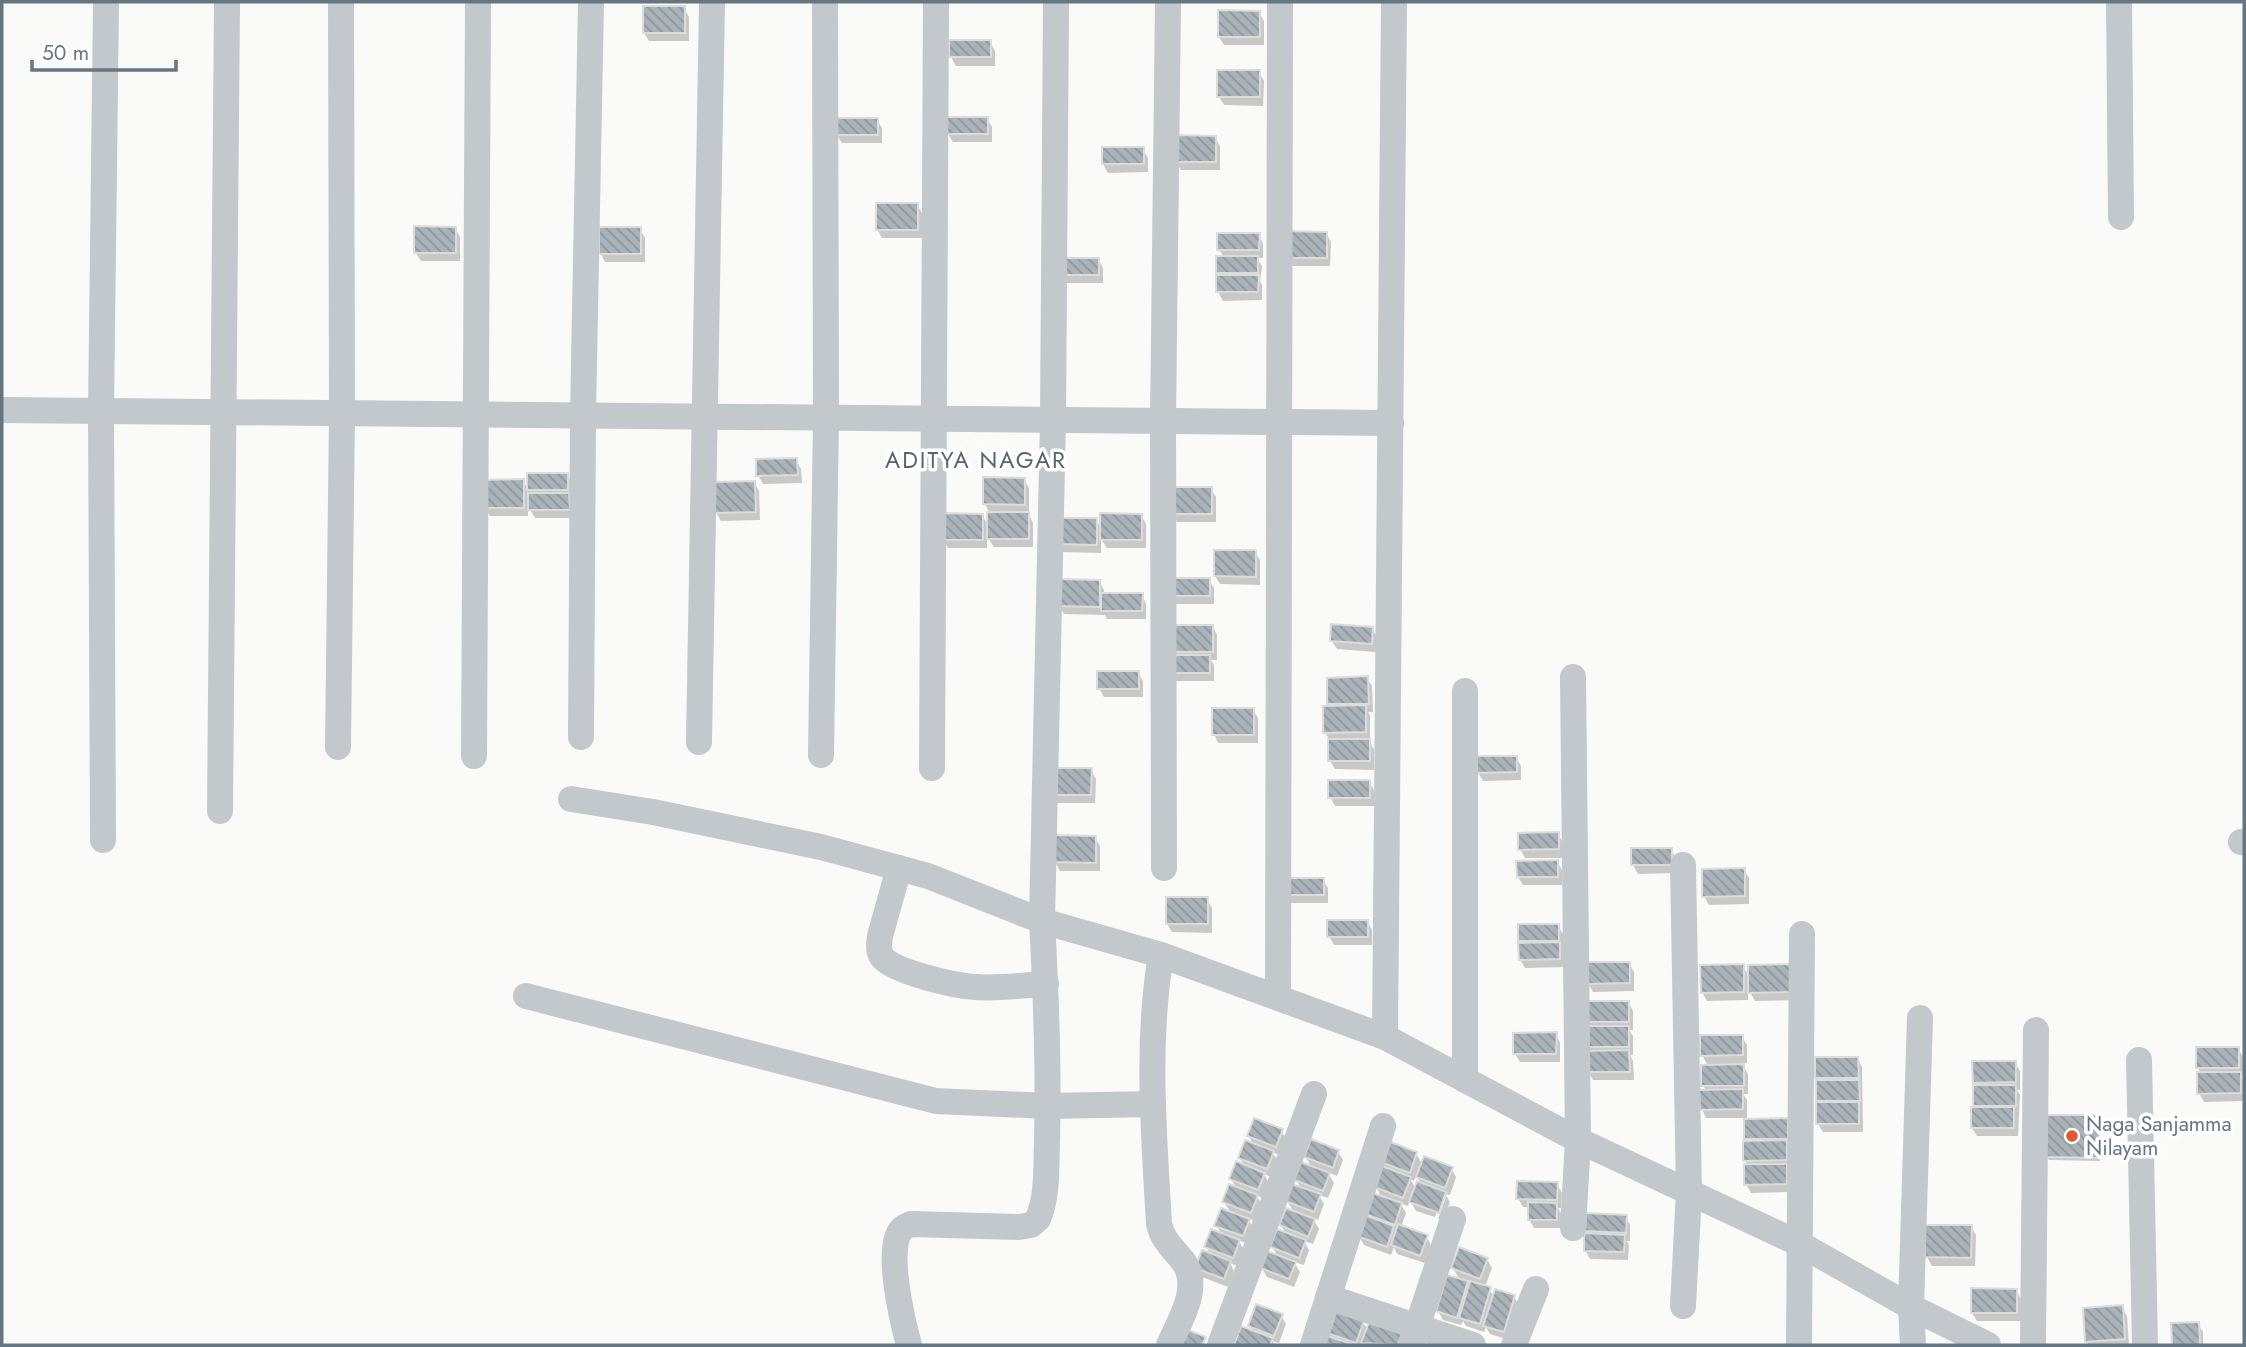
<svg xmlns="http://www.w3.org/2000/svg" width="2246" height="1347" font-family="Jost,sans-serif">
  <style>
    .shadow { fill: #0003; fill-rule: evenodd }
    .building { fill: url(#building-back-hatch); stroke: #dcdcda; stroke-width: 2 }
    .lines { fill: none; stroke-linecap: round; stroke-linejoin: round }
    .minor { stroke: #c3c8cc; stroke-width: 26 }
    .poi-dot { fill: #e4572e; stroke: #fff; stroke-width: 2.5 }
    .labels { text-anchor: middle; dominant-baseline: central; stroke-width: 7; stroke-linejoin: round; paint-order: stroke }
    .poi-label { font-size: 21px; fill: #657683; stroke: #fff; text-anchor: start }
    .neighbourhood-label { font-size: 23px; letter-spacing: 2px; fill: #57646e; stroke: #fff }
  </style>
  <defs>
    <pattern id="building-back-hatch" width="6" height="6" patternUnits="userSpaceOnUse" patternTransform="scale(1.75)"><rect width="6" height="6" fill="#aab3b9"/><path d="M-1 5l2 2M0 0l6 6M5-1l2 2" fill="none" stroke="#8e969c"/></pattern>
  </defs>
  <rect width="100%" height="100%" fill="#fafaf8"/>
  <g class="shadow">
    <polygon points="684,8 689,17 689,41 649,41 644,33"/>
    <polygon points="1259,12 1264,21 1264,45 1224,45 1219,37"/>
    <polygon points="951,42 990,42 995,51 995,66 956,66 951,57"/>
    <polygon points="1259,72 1264,81 1263,106 1224,105 1219,97"/>
    <polygon points="987,118 992,127 992,142 953,142 948,134"/>
    <polygon points="877,120 882,128 882,143 842,143 837,135"/>
    <polygon points="1215,137 1220,146 1220,170 1181,170 1176,162"/>
    <polygon points="1143,149 1148,158 1148,172 1108,173 1103,164"/>
    <polygon points="917,205 922,213 922,238 882,238 877,229"/>
    <polygon points="455,228 460,237 460,261 421,261 416,253"/>
    <polygon points="640,229 645,238 645,262 605,262 601,254"/>
    <polygon points="1326,233 1331,242 1330,266 1291,266 1286,258"/>
    <polygon points="1258,235 1263,243 1263,258 1257,258 1262,266 1260,281 1262,285 1262,300 1223,301 1218,292 1220,277 1217,273 1224,258 1219,249"/>
    <polygon points="1098,259 1103,268 1103,283 1064,283 1059,275"/>
    <polygon points="796,460 801,469 802,483 763,484 758,475"/>
    <polygon points="567,474 572,483 574,518 535,518 528,506 528,516 490,516 485,508 523,481 529,491 529,475"/>
    <polygon points="1024,479 1029,488 1029,515 1033,523 1033,547 994,547 987,536 987,548 948,548 943,540 982,515 989,527 990,514 985,504"/>
    <polygon points="754,482 759,491 760,520 721,521 716,512"/>
    <polygon points="1211,489 1216,497 1216,522 1177,522 1172,513"/>
    <polygon points="1141,515 1146,524 1146,548 1107,548 1101,539 1101,553 1061,552 1056,544 1096,520 1102,529"/>
    <polygon points="1255,552 1260,560 1260,585 1220,584 1215,576"/>
    <polygon points="1209,580 1214,588 1214,604 1175,604 1170,595"/>
    <polygon points="1099,581 1104,590 1104,595 1142,595 1146,604 1146,619 1107,619 1105,615 1064,614 1059,606"/>
    <polygon points="1213,627 1217,635 1217,660 1211,660 1214,665 1214,681 1175,681 1173,651"/>
    <polygon points="1372,628 1377,637 1376,652 1337,649 1332,641"/>
    <polygon points="1138,673 1143,681 1143,697 1104,697 1099,688"/>
    <polygon points="1367,678 1372,686 1373,712 1368,712 1370,715 1370,742 1374,750 1374,770 1335,769 1330,761 1330,741 1325,732 1331,707 1329,703"/>
    <polygon points="1253,710 1258,718 1258,743 1218,743 1214,734"/>
    <polygon points="1516,757 1521,766 1521,780 1483,781 1478,772"/>
    <polygon points="1091,770 1096,779 1095,803 1056,803 1051,794"/>
    <polygon points="1369,782 1374,790 1374,806 1335,806 1330,797"/>
    <polygon points="1558,834 1563,843 1563,858 1525,858 1520,849"/>
    <polygon points="1095,837 1100,846 1100,871 1060,871 1055,862"/>
    <polygon points="1671,850 1676,858 1676,873 1638,874 1633,865"/>
    <polygon points="1557,862 1562,870 1562,885 1523,885 1518,877"/>
    <polygon points="1744,870 1749,878 1749,904 1709,905 1704,896"/>
    <polygon points="1323,880 1328,888 1328,903 1290,903 1285,895"/>
    <polygon points="1207,899 1212,908 1212,933 1172,932 1167,924"/>
    <polygon points="1367,921 1372,930 1372,945 1334,945 1329,936"/>
    <polygon points="1558,926 1563,934 1564,967 1525,968 1520,959 1522,945 1519,941"/>
    <polygon points="1629,964 1634,972 1634,991 1593,992 1588,983"/>
    <polygon points="1743,966 1750,978 1790,966 1795,1000 1755,1001 1748,988 1748,1000 1707,1001 1702,992"/>
    <polygon points="1628,1002 1633,1011 1633,1030 1629,1030 1633,1036 1633,1055 1630,1055 1633,1061 1634,1080 1593,1080 1588,1071 1588,1047 1591,1028 1588,1022"/>
    <polygon points="1556,1034 1560,1043 1560,1062 1520,1062 1515,1054"/>
    <polygon points="1742,1037 1747,1045 1747,1063 1741,1063 1748,1074 1748,1094 1743,1094 1747,1100 1747,1121 1787,1120 1791,1192 1751,1193 1746,1184 1748,1166 1745,1160 1748,1143 1746,1139 1746,1118 1706,1118 1702,1109 1706,1091 1703,1085 1708,1066 1702,1055"/>
    <polygon points="2238,1048 2243,1057 2243,1076 2241,1076 2244,1082 2244,1101 2204,1102 2199,1093 2201,1074 2198,1068"/>
    <polygon points="1857,1058 1862,1067 1863,1132 1823,1132 1818,1124 1818,1082 1820,1082 1817,1078"/>
    <polygon points="2015,1063 2020,1071 2020,1090 2017,1090 2020,1095 2018,1136 1977,1136 1972,1128 1974,1087 1977,1087 1974,1082"/>
    <polygon points="2099,1117 2101,1121 2100,1161 2049,1160 2046,1157"/>
    <polygon points="1281,1131 1286,1139 1280,1155 1272,1152 1278,1161 1271,1177 1264,1174 1269,1183 1263,1198 1256,1195 1262,1205 1256,1221 1247,1218 1254,1229 1248,1244 1238,1240 1244,1250 1238,1266 1230,1263 1234,1271 1228,1287 1202,1277 1197,1268 1211,1256 1206,1247 1222,1235 1216,1225 1231,1213 1224,1202 1237,1189 1231,1179 1245,1167 1240,1158 1254,1146 1249,1136"/>
    <polygon points="1338,1152 1343,1160 1337,1176 1327,1172 1334,1183 1328,1198 1319,1195 1324,1204 1318,1220 1312,1217 1319,1229 1313,1244 1304,1241 1309,1250 1304,1265 1294,1262 1300,1272 1294,1287 1267,1277 1262,1268 1278,1257 1272,1246 1286,1234 1281,1225 1294,1212 1287,1201 1302,1189 1296,1180 1312,1168 1306,1157"/>
    <path d="M 1416,1153 L 1422,1164 L 1451,1168 L 1456,1177 L 1450,1195 L 1445,1194 L 1450,1202 L 1443,1220 L 1438,1219 L 1446,1197 L 1442,1197 L 1435,1217 L 1416,1211 L 1410,1200 L 1408,1206 L 1400,1203 L 1406,1213 L 1401,1227 L 1426,1236 L 1431,1245 L 1425,1263 L 1397,1254 L 1394,1247 L 1391,1255 L 1364,1245 L 1359,1236 L 1370,1219 L 1367,1214 L 1382,1198 L 1376,1187 L 1387,1170 L 1382,1162 ZM 1416,1175 L 1422,1185 L 1416,1189 L 1410,1179 L 1414,1181 Z"/>
    <polygon points="1557,1184 1562,1193 1561,1208 1558,1208 1561,1213 1561,1228 1534,1228 1529,1219 1530,1207 1523,1207 1518,1198"/>
    <polygon points="1626,1217 1630,1225 1630,1241 1627,1241 1629,1245 1628,1260 1590,1259 1585,1250 1589,1235 1587,1231"/>
    <polygon points="1927,1226 1971,1227 1976,1235 1975,1266 1932,1266 1927,1257"/>
    <polygon points="1487,1259 1492,1268 1485,1287 1489,1289 1494,1297 1514,1297 1519,1305 1509,1340 1490,1334 1486,1327 1484,1332 1466,1326 1463,1321 1461,1325 1443,1320 1438,1311 1460,1280 1453,1268"/>
    <polygon points="2016,1290 2021,1299 2021,1321 1977,1321 1972,1313"/>
    <polygon points="2122,1307 2127,1316 2129,1345 2089,1345 2086,1341"/>
    <polygon points="1281,1316 1286,1324 1279,1343 1272,1341 1275,1345 1235,1345 1242,1329 1254,1333 1250,1325"/>
    <polygon points="1363,1323 1368,1330 1405,1345 1320,1345 1326,1331"/>
    <polygon points="2198,1324 2203,1332 2203,1345 2174,1345 2173,1325"/>
  </g>
  <g class="building">
    <rect x="643" y="6" width="42" height="27"/>
    <polygon points="1218,10 1260,11 1260,37 1218,37"/>
    <rect x="949" y="40" width="42" height="17"/>
    <rect x="1217" y="70" width="43" height="27"/>
    <rect x="946" y="117" width="42" height="17"/>
    <rect x="836" y="118" width="42" height="17"/>
    <polygon points="1174,135 1216,136 1216,162 1174,162"/>
    <rect x="1102" y="147" width="42" height="17"/>
    <rect x="876" y="203" width="42" height="27"/>
    <polygon points="414,226 456,227 456,253 414,253"/>
    <rect x="599" y="227" width="42" height="27"/>
    <polygon points="1285,231 1327,232 1327,258 1284,258"/>
    <polygon points="1217,233 1260,233 1259,250 1217,250"/>
    <rect x="1216" y="256" width="42" height="17"/>
    <rect x="1057" y="258" width="42" height="17"/>
    <polygon points="1216,275 1259,275 1258,292 1216,292"/>
    <polygon points="797,458 798,475 756,476 756,459"/>
    <rect x="527" y="473" width="41" height="17"/>
    <polygon points="983,477 1025,478 1025,505 983,504"/>
    <polygon points="524,479 524,508 483,508 483,480"/>
    <polygon points="755,481 756,512 714,513 714,482"/>
    <rect x="1170" y="487" width="42" height="27"/>
    <polygon points="528,493 569,493 570,510 528,510"/>
    <rect x="987" y="512" width="42" height="27"/>
    <polygon points="941,513 983,514 983,540 941,540"/>
    <polygon points="1100,513 1142,514 1142,540 1100,540"/>
    <polygon points="1055,518 1097,518 1097,545 1055,544"/>
    <polygon points="1214,550 1256,550 1256,577 1214,576"/>
    <rect x="1168" y="578" width="42" height="18"/>
    <polygon points="1058,579 1100,580 1100,607 1058,606"/>
    <polygon points="1101,593 1143,593 1142,611 1101,611"/>
    <polygon points="1331,624 1373,627 1372,644 1330,641"/>
    <rect x="1171" y="625" width="42" height="27"/>
    <rect x="1168" y="655" width="42" height="18"/>
    <rect x="1097" y="671" width="42" height="18"/>
    <polygon points="1368,676 1369,704 1327,704 1327,678"/>
    <polygon points="1366,705 1366,732 1323,733 1323,706"/>
    <rect x="1212" y="708" width="42" height="27"/>
    <rect x="1328" y="739" width="42" height="22"/>
    <polygon points="1476,756 1517,756 1517,772 1476,773"/>
    <polygon points="1049,768 1092,768 1091,795 1049,795"/>
    <rect x="1328" y="780" width="42" height="18"/>
    <polygon points="1559,832 1559,849 1518,850 1518,833"/>
    <polygon points="1053,835 1096,836 1096,863 1053,862"/>
    <rect x="1631" y="848" width="41" height="17"/>
    <polygon points="1558,860 1558,877 1517,877 1516,861"/>
    <polygon points="1745,868 1745,896 1702,897 1702,869"/>
    <rect x="1283" y="878" width="41" height="17"/>
    <rect x="1166" y="897" width="42" height="27"/>
    <rect x="1327" y="920" width="41" height="17"/>
    <rect x="1518" y="924" width="41" height="17"/>
    <polygon points="1560,942 1560,959 1519,960 1518,943"/>
    <polygon points="1587,962 1630,962 1630,983 1587,984"/>
    <polygon points="1744,964 1744,992 1701,993 1700,965"/>
    <polygon points="1791,964 1792,992 1748,993 1748,965"/>
    <rect x="1586" y="1001" width="43" height="21"/>
    <rect x="1586" y="1026" width="43" height="21"/>
    <polygon points="1557,1032 1556,1054 1513,1054 1513,1033"/>
    <polygon points="1700,1035 1743,1035 1743,1055 1700,1056"/>
    <rect x="2196" y="1047" width="43" height="21"/>
    <polygon points="1629,1050 1630,1072 1586,1072 1586,1051"/>
    <polygon points="1815,1057 1858,1057 1859,1078 1815,1078"/>
    <polygon points="1972,1061 2016,1061 2016,1082 1973,1083"/>
    <polygon points="1744,1064 1744,1086 1701,1086 1701,1065"/>
    <polygon points="2197,1072 2241,1072 2241,1093 2197,1094"/>
    <polygon points="1816,1080 1859,1080 1860,1101 1816,1101"/>
    <rect x="1973" y="1085" width="43" height="21"/>
    <polygon points="1743,1089 1743,1109 1700,1110 1699,1090"/>
    <rect x="1816" y="1102" width="43" height="22"/>
    <rect x="1971" y="1107" width="43" height="21"/>
    <polygon points="2045,1115 2100,1115 2099,1158 2045,1157"/>
    <polygon points="1254,1118 1283,1129 1276,1147 1247,1136"/>
    <polygon points="1788,1118 1788,1139 1744,1139 1744,1119"/>
    <polygon points="1311,1139 1339,1150 1333,1168 1304,1157"/>
    <polygon points="1245,1140 1274,1151 1267,1169 1238,1158"/>
    <polygon points="1787,1140 1787,1160 1743,1161 1743,1141"/>
    <polygon points="1388,1141 1417,1152 1410,1173 1380,1162"/>
    <polygon points="1424,1156 1453,1167 1445,1188 1416,1177"/>
    <polygon points="1236,1161 1265,1173 1258,1190 1229,1179"/>
    <polygon points="1301,1162 1330,1173 1323,1191 1294,1180"/>
    <polygon points="1744,1164 1787,1164 1787,1184 1744,1185"/>
    <polygon points="1382,1166 1411,1177 1403,1198 1374,1187"/>
    <polygon points="1417,1181 1446,1192 1439,1213 1409,1202"/>
    <polygon points="1517,1181 1558,1182 1557,1200 1516,1199"/>
    <polygon points="1229,1184 1258,1195 1251,1213 1222,1202"/>
    <polygon points="1292,1184 1321,1194 1314,1212 1285,1201"/>
    <polygon points="1373,1193 1402,1203 1395,1225 1365,1214"/>
    <polygon points="1528,1202 1557,1203 1557,1220 1528,1220"/>
    <polygon points="1221,1208 1250,1219 1243,1236 1214,1226"/>
    <polygon points="1286,1208 1315,1219 1308,1237 1279,1225"/>
    <polygon points="1586,1213 1627,1215 1626,1233 1585,1231"/>
    <polygon points="1365,1215 1394,1226 1387,1247 1357,1236"/>
    <polygon points="1398,1224 1428,1235 1420,1256 1391,1245"/>
    <polygon points="1925,1225 1972,1225 1971,1258 1925,1257"/>
    <polygon points="1211,1229 1240,1240 1233,1258 1204,1247"/>
    <polygon points="1277,1229 1306,1240 1299,1258 1270,1247"/>
    <polygon points="1584,1233 1625,1235 1624,1252 1584,1251"/>
    <polygon points="1459,1247 1488,1258 1480,1279 1451,1268"/>
    <polygon points="1202,1250 1231,1261 1224,1279 1195,1268"/>
    <polygon points="1267,1251 1296,1262 1289,1279 1260,1268"/>
    <polygon points="1447,1275 1468,1281 1457,1318 1436,1311"/>
    <polygon points="1470,1281 1491,1287 1480,1324 1459,1318"/>
    <polygon points="1971,1288 2017,1289 2017,1313 1971,1313"/>
    <polygon points="1495,1289 1515,1295 1504,1332 1483,1326"/>
    <polygon points="1256,1304 1283,1314 1274,1336 1248,1326"/>
    <polygon points="2123,1305 2125,1339 2085,1342 2083,1308"/>
    <polygon points="1332,1309 1364,1321 1356,1343 1324,1332"/>
    <polygon points="1369,1322 1402,1333 1398,1345 1361,1343"/>
    <polygon points="2199,1322 2200,1345 2172,1345 2171,1323"/>
    <polygon points="1178,1326 1206,1337 1202,1345 1170,1345"/>
    <polygon points="1241,1326 1273,1338 1270,1345 1234,1345"/>
    <polygon points="1322,1334 1354,1345 1318,1345"/>
  </g>
  <g class="lines">
    <g class="minor">
      <polyline points="2119,2 2121,217"/>
      <polyline points="2,410 1391,423"/>
      <polyline points="581,737 583,415 591,2"/>
      <polyline points="699,742 712,2"/>
      <polyline points="338,747 342,413 341,2"/>
      <polyline points="821,755 826,418 825,2"/>
      <polyline points="474,756 478,2"/>
      <polyline points="932,768 936,2"/>
      <polyline points="571,799 653,812 821,847 928,876 1042,921 1161,955 1385,1037 1578,1140 1800,1244 1911,1307 1988,1345"/>
      <polyline points="220,811 227,2"/>
      <polyline points="103,840 101,411 106,2"/>
      <polyline points="2241,842 2244,842"/>
      <polyline points="1683,865 1689,1192 1683,1306"/>
      <path d="M 899,868 L 880,936 C 879,943 878,951 882,957 C 894,972 956,986 975,987 C 998,989 1023,985 1046,984"/>
      <polyline points="1164,868 1163,421 1168,2"/>
      <path d="M 1161,955 C 1146,1044 1154,1135 1159,1224 C 1163,1241 1173,1248 1183,1261 C 1202,1286 1180,1320 1169,1345"/>
      <polyline points="526,996 936,1101 1048,1106 1153,1104"/>
      <polyline points="1278,997 1280,2"/>
      <polyline points="1385,1037 1394,2"/>
      <polyline points="2139,1060 2145,1345"/>
      <polyline points="1465,1080 1465,691"/>
      <polyline points="1573,1228 1578,1140 1573,677"/>
      <polyline points="1328,1297 1473,1345"/>
      <path d="M 909,1345 C 903,1323 885,1249 901,1230 C 903,1227 907,1226 911,1224 L 1019,1227 L 1031,1225 L 1038,1219 C 1048,1195 1046,1166 1047,1140 C 1049,1067 1046,994 1042,921 L 1053,420 L 1056,2"/>
      <polyline points="1220,1345 1314,1094"/>
      <polyline points="1313,1345 1383,1126"/>
      <polyline points="1411,1345 1453,1219"/>
      <polyline points="1514,1345 1536,1289"/>
      <polyline points="1799,1345 1802,934"/>
      <polyline points="1913,1345 1911,1307 1920,1018"/>
      <polyline points="2033,1345 2036,1030"/>
    </g>
  </g>
  <circle class="poi-dot" cx="2072" cy="1136" r="7"/>
  <g class="labels">
    <g class="poi-label">
      <text x="2086" y="1124">Naga Sanjamma<tspan x="2086" dy="24">Nilayam</tspan></text>
    </g>
    <g class="neighbourhood-label">
      <text x="976" y="460">ADITYA NAGAR</text>
    </g>
  </g>
  <rect width="2246" height="1347" fill="none" stroke="#657683" stroke-width="7"/>
  <path d="M32 60v10h144v-10" fill="none" stroke="#657683" stroke-width="3.5"/>
  <text x="42" y="60" font-size="21" fill="#657683" stroke="#ffffff" stroke-width="5" paint-order="stroke">50 m</text>
</svg>
